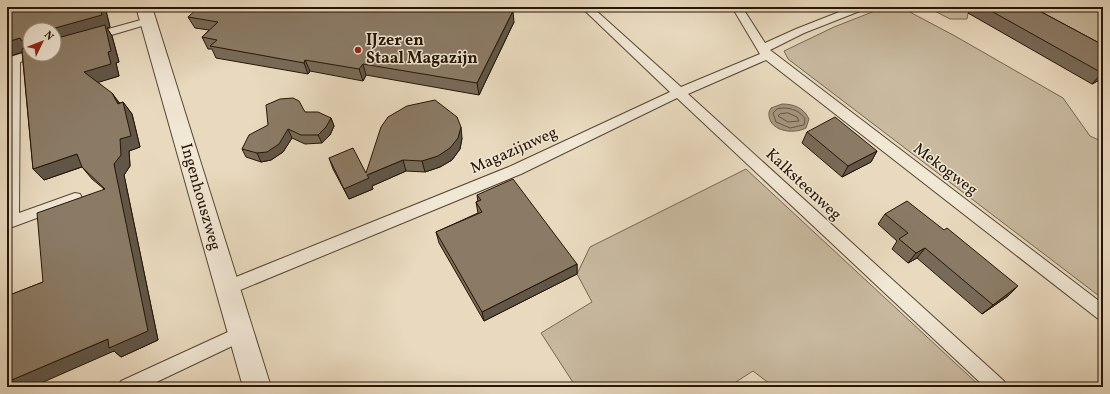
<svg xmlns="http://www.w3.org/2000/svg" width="1110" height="394" font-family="Vollkorn,serif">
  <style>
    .green { fill: #c8b99f; stroke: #766752 }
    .water { fill: #a69780; stroke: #72634f }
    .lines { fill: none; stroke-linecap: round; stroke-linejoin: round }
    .shore { stroke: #665642; stroke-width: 1 }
    .service-casing { stroke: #564634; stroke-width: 2 }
    .minor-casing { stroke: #564634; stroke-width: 2 }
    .service { fill: #f1e7d5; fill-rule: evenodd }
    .minor { fill: #f1e7d5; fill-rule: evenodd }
    .wall { fill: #786a58; stroke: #251505; fill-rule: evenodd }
    .shaded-wall { fill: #615647; stroke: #251505 }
    .building { fill: #8b7b66; stroke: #251505 }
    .poi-dot { fill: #8f2418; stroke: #f1e7d5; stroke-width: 1.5 }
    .labels { text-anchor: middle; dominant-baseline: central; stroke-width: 3; stroke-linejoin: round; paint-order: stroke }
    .poi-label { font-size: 16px; font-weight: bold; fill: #251505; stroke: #f1e7d5; text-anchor: start }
    .street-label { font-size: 16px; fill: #251505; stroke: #f1e7d5 }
  </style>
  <rect width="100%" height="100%" fill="#e9dabf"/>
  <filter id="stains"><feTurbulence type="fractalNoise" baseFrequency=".005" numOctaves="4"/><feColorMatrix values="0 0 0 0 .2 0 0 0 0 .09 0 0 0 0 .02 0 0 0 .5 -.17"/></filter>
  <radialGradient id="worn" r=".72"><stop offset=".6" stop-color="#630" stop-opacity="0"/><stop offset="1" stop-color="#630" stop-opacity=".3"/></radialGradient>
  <g class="green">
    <polygon points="885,7 904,9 955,36 1063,98 1090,136 1103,142 1103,299 788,59 784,51 834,27"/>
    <polygon points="927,7 981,7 968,13 967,19 950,19"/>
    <polygon points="996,7 1103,7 1103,62"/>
    <polygon points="746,169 981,387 774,387 753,371 728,387 576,387 541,333 592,302 577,274 590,247"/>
  </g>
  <path class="water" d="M 782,104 C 794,104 804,108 809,119 L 806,128 C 793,135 767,131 769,112 L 771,108 Z"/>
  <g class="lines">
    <g class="shore">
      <path d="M 783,108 C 792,108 800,111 805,119 L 804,125 L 790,128 L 776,122 L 773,113 L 777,109 Z"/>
      <polygon points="788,113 797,117 799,121 788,122 778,116 780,114"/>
    </g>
    <g class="service-casing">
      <g id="service">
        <polygon points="581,7 592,7 681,87 760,54 732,7 742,7 765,43 796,29 852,7 866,7 865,9 804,33 770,50 1103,304 1103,320 1097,318 766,60 688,94 1004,381 1007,387 985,387 677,98 521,174 233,293 227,295 221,293 219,288 221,283 511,166 670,92"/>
        <polygon points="148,18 153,21 152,23 54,52 54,44"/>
        <polygon points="30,51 30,54 40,54 38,57 20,62 19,213 75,193 80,194 82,198 80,202 7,229 8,60 10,57"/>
        <polygon points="241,326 247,329 249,334 247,339 146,387 118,387 121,381"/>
      </g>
    </g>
    <g class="minor-casing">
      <polygon id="minor" points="136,7 152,7 271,387 243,387"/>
    </g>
    <use href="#service" class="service"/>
    <use href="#minor" class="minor"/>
  </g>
  <g class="wall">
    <path d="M 7,7 L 105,7 L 110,27 L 107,28 L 112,36 L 119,62 L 116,63 L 119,76 L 98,82 L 120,103 L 123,102 L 132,114 L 140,147 L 129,151 L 130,166 L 124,175 L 158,340 L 121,357 L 114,351 L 7,387 L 9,273 L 10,295 L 43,282 L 104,189 L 92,179 L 82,167 L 44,180 L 33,169 L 22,52 L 10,56 L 7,59 ZM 30,30 L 54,54 L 30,54 Z"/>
    <polygon points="972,7 1032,7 1103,45 1103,78 1092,84 968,13"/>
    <polygon points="188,17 514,22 479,95 366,75 363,81 310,71 308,74 216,58 212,49 208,49 202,37 209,30 195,28"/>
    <polygon points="305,112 331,118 334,126 330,135 322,143 305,144 292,138 283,152 271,160 261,162 246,157 242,149"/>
    <polygon points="807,132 877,151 871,162 842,177 802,143"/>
    <polygon points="462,138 460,149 452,160 440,167 425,172 406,171 372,186 373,189 349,199 333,169 329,158 366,173"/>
    <polygon points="477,195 577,264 577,274 484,321 439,243 436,232 478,213 476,202 478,202"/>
    <polygon points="885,214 1008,296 982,314 917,258 908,263 892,249 897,241 878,224"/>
  </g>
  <g class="shaded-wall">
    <polygon points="100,7 105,7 110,27 107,28 112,36 119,62 116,63 119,76 93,84 54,42 54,30 48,30"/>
    <polygon points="513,11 514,22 479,95 477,83"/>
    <polygon points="20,38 29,50 10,56 7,59 7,42"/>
    <polygon points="305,60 310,71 308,74 304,63"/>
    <polygon points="363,64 366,75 363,81 359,69"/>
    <polygon points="1103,72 1103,78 1092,84 1102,73"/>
    <polygon points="112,93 121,105 118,104"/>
    <polygon points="123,102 132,114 140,147 129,151 130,166 124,175 158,340 121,357 114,351 32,387 7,387 7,382 108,339 114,164 120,139"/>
    <polygon points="331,118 334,126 330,135 322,143 318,135"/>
    <polygon points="461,127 462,138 460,149 452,160 440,167 425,172 422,161"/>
    <polygon points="288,129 292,138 283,152 271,160 261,162 257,153"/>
    <polygon points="877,151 871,162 842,177 848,166"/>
    <polygon points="77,154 87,165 44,180 33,169"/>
    <polygon points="403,160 406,171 372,186 373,189 349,199 344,189 367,175"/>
    <polygon points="925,248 917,258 908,263 916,253"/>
    <polygon points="577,264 577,274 484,321 482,312"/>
    <polygon points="7,272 9,273 10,310 7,308"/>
    <polygon points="1018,286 1008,296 982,314 993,305"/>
  </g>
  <g class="building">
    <polygon points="7,7 100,7 102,15 48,30 30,30 30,41 22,41 20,38 7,42"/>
    <polygon points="199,7 488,7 513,11 477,83 363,64 359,69 305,60 304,63 210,46 217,40 202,37 218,22 188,17"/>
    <polygon points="984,7 1032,7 1103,45 1103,72 1102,73"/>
    <polygon points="105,25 111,51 108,52 111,64 84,72 112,93 118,104 123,102 131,136 120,139 121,155 114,164 148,331 109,348 108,339 7,382 7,296 43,282 37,213 105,189 82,167 77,154 33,169 22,49 30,46 30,54 54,54 54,39"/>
    <polygon points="293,98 299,101 305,112 318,112 331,118 326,127 318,135 301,135 288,129 279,144 267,152 257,153 242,149 249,135 268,125 266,105 280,99"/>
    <polygon points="435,100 457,117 461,127 458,138 450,148 438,156 422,161 403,160 367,175 369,178 344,189 329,158 353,148 366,173 381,127 388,117 407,106"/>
    <polygon points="835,117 877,151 848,166 807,132"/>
    <polygon points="513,179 577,264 482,312 436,232 482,212 476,202 481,200 477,195"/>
    <polygon points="907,201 944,230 947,228 1018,286 993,305 925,248 916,253 899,239 908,233 885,214"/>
  </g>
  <circle class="poi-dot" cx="358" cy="50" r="4"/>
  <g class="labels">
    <g class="poi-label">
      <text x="366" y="41">IJzer en<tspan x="366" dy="18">Staal Magazijn</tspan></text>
    </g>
    <g class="street-label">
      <text transform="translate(514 151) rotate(-24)">Magazijnweg</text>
      <text transform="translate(945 170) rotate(37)">Mekogweg</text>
      <text transform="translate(803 185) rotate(43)">Kalksteenweg</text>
      <text transform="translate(200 197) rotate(74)">Ingenhouszweg</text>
    </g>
  </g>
  <rect width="1110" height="394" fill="none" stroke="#e9dabf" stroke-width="24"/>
  <rect x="8" y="8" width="1094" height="378" fill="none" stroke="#251505" stroke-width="2"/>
  <rect x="12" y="12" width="1086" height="370" fill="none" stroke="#251505"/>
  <g transform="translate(42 42) rotate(47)"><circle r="19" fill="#f1e7d5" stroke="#9f9382"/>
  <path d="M0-3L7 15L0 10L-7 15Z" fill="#8f2418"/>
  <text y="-6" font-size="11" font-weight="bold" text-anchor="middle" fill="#251505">N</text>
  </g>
  <rect width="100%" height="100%" filter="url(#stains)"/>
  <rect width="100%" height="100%" fill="url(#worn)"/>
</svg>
